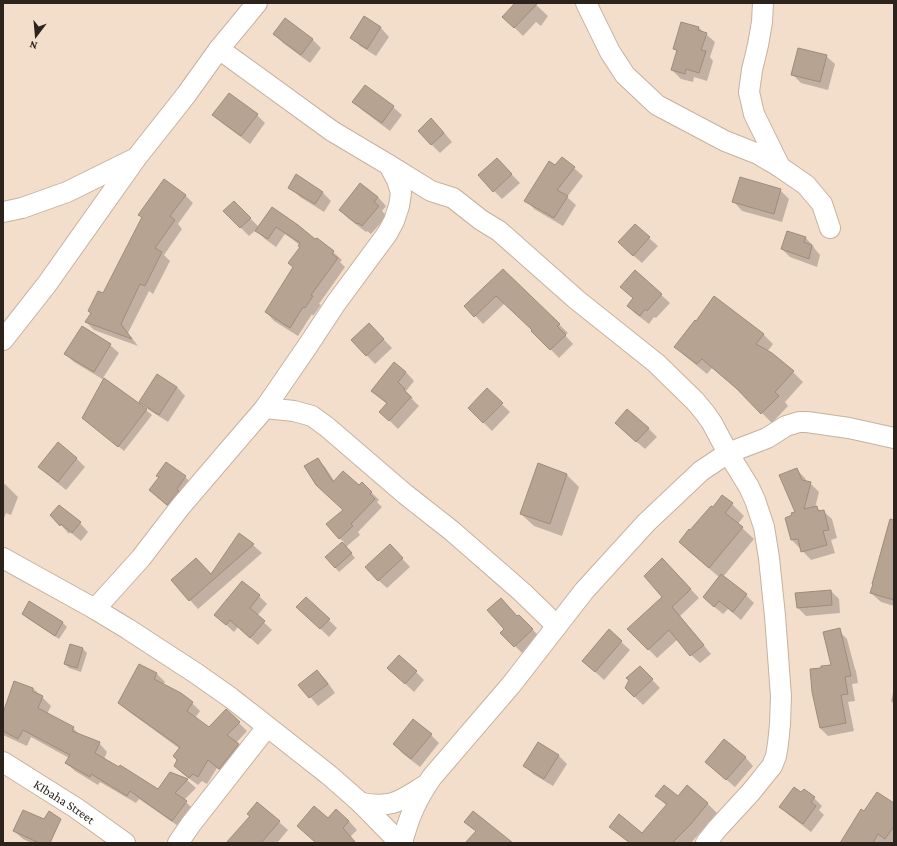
<svg xmlns="http://www.w3.org/2000/svg" width="897" height="846" font-family="'Crimson Pro',serif">
  <style>
    .shadow { fill: #0003 }
    .building { fill: #b7a391; stroke: #a08c7b }
    .lines { fill: none; stroke-linecap: round; stroke-linejoin: round }
    .street-casing { stroke: #c6b29f; stroke-width: 22 }
    .street { stroke: #fff; stroke-width: 20 }
    .labels { text-anchor: middle; dominant-baseline: central; stroke-width: 4; stroke-linejoin: round; paint-order: stroke }
    .street-label { font-size: 13px; fill: #2b231c; stroke: #f3decb }
  </style>
  <rect width="100%" height="100%" fill="#f3decb"/>
  <g class="shadow">
    <polygon points="516,3 534,3 548,16 541,26 536,22 523,36 512,25"/>
    <polygon points="365,18 381,28 389,37 376,56 360,46 352,37"/>
    <polygon points="285,19 313,40 321,48 310,63 283,43 274,34"/>
    <polygon points="699,28 715,42 710,57 713,61 707,81 694,77 693,82 681,79 672,70 678,52 674,49"/>
    <polygon points="826,56 835,64 828,90 801,83 792,74"/>
    <polygon points="365,86 393,107 402,115 390,131 362,110 354,101"/>
    <polygon points="214,115 257,115 265,123 250,144 222,123"/>
    <polygon points="440,128 452,142 440,153 431,144"/>
    <polygon points="562,158 574,168 583,176 567,197 576,205 563,226 534,209 526,200"/>
    <polygon points="497,159 520,183 502,199 494,191"/>
    <polygon points="296,176 323,193 331,201 324,212 300,197 292,189"/>
    <polygon points="780,190 789,199 782,222 742,211 734,202"/>
    <polygon points="185,195 193,203 178,224 182,229 164,255 170,261 153,294 149,291 128,333 138,346 94,330 86,322 91,314 89,311 104,294 143,218 139,215"/>
    <polygon points="378,197 386,206 382,211 387,216 371,234 367,231 366,232 349,219 340,210"/>
    <polygon points="234,202 259,227 272,209 315,241 333,252 342,260 340,262 345,267 319,304 321,305 313,316 312,314 298,336 274,321 266,312 294,268 301,248 300,245 285,234 276,247 265,239 256,230 249,236 224,211"/>
    <polygon points="788,232 806,238 814,247 814,248 820,255 817,267 790,257 782,249"/>
    <polygon points="649,238 658,246 642,263 628,251"/>
    <polygon points="503,270 568,333 565,335 573,344 559,358 533,331 533,330 505,303 483,324 466,306"/>
    <polygon points="635,271 670,303 656,318 654,317 649,324 636,314 628,306 634,299"/>
    <polygon points="369,324 392,348 375,364 352,340"/>
    <polygon points="763,334 773,344 767,352 793,372 803,382 785,402 788,406 772,423 746,397 712,368 707,374 685,356 676,347"/>
    <polygon points="110,345 119,353 103,378 146,410 152,415 124,451 89,423 104,380 74,362 65,354"/>
    <polygon points="406,372 414,381 406,391 413,398 412,399 419,406 398,429 389,420 387,404 372,391"/>
    <polygon points="177,387 185,396 168,422 149,410 140,401"/>
    <polygon points="487,390 510,412 492,431 469,408"/>
    <polygon points="648,428 657,437 645,449 625,432"/>
    <polygon points="58,444 77,459 85,467 66,490 48,475 40,467"/>
    <polygon points="317,459 325,467 335,482 359,486 362,483 379,500 377,502 382,507 358,532 360,535 346,547 355,558 339,572 326,557 344,542 339,538 344,510"/>
    <polygon points="167,463 185,477 194,485 176,513 158,498 150,490 160,478"/>
    <polygon points="797,470 805,478 807,482 810,483 819,492 815,508 816,507 821,511 823,511 832,519 837,538 831,540 835,553 811,560 792,540 793,516 796,512"/>
    <polygon points="567,475 579,487 562,536 534,526 521,514"/>
    <polygon points="3,484 5,484 18,497 11,515 6,513 3,521"/>
    <polygon points="722,496 732,504 744,516 738,524 754,539 723,577 746,595 754,603 741,620 728,609 723,614 712,605 719,577 692,554 680,542 713,508"/>
    <polygon points="52,515 80,523 88,532 81,541 70,532 69,534"/>
    <polygon points="239,534 253,545 262,553 198,609 190,600 211,575"/>
    <polygon points="894,548 894,606 881,602 871,593"/>
    <polygon points="398,554 410,567 387,588 378,580"/>
    <polygon points="671,568 699,598 680,616 711,654 700,663 691,655 678,639 657,658 629,629 663,597"/>
    <polygon points="243,583 259,596 267,604 257,616 272,630 258,645 238,627 234,632 215,615"/>
    <polygon points="831,591 839,599 840,613 806,616 798,608"/>
    <polygon points="306,598 337,628 329,637 306,615"/>
    <polygon points="29,603 63,623 67,627 59,639 27,618 23,614"/>
    <polygon points="519,616 539,636 522,653 502,633"/>
    <polygon points="609,631 630,650 604,680 583,661"/>
    <polygon points="839,631 847,639 855,669 856,671 858,683 852,684 855,701 848,702 854,731 828,736 820,728"/>
    <polygon points="71,645 83,649 87,653 81,672 69,668 65,664"/>
    <polygon points="640,667 660,688 643,705 626,688 630,681 627,678"/>
    <polygon points="317,672 326,680 335,693 318,706 300,685"/>
    <polygon points="416,672 424,680 414,692 397,676"/>
    <polygon points="157,674 165,682 163,685 192,703 200,711 195,718 209,729 239,723 247,731 236,743 246,753 228,777 217,768 207,784 202,781 198,785 183,774 175,765 178,761 180,749 128,711 119,703"/>
    <polygon points="33,688 51,706 47,714 73,728 80,735 99,743 107,752 104,759 158,790 170,773 187,780 196,788 184,800 194,810 181,828 139,799 136,803 100,782 98,785 75,771 66,763 69,758 31,737 27,746 3,735 3,716"/>
    <polygon points="894,689 894,704 891,701"/>
    <polygon points="431,735 439,743 420,767 402,753 394,744"/>
    <polygon points="539,743 559,756 567,764 553,786 533,774 525,765"/>
    <polygon points="745,757 753,766 735,787 715,770"/>
    <polygon points="687,787 708,804 717,813 691,843 629,843 611,827 642,834 667,806 657,796 678,797"/>
    <polygon points="801,794 814,798 822,806 819,810 824,815 811,832 789,815 781,807"/>
    <polygon points="894,804 894,843 889,843 887,842 886,843 841,843"/>
    <polygon points="248,814 279,822 288,830 277,843 232,843 251,817"/>
    <polygon points="328,819 349,821 357,830 350,837 355,843 317,843"/>
    <polygon points="14,831 46,843 31,843 23,839"/>
  </g>
  <g class="building">
    <polygon points="515,3 538,3 514,28 502,17"/>
    <polygon points="364,16 381,27 367,49 350,38"/>
    <polygon points="285,18 313,39 301,55 273,34"/>
    <polygon points="681,22 699,27 698,30 707,33 701,50 706,51 699,73 686,69 685,74 671,70 677,50 673,49"/>
    <polygon points="798,48 827,55 820,82 791,75"/>
    <polygon points="365,85 394,106 382,123 352,102"/>
    <polygon points="229,93 258,114 241,136 212,115"/>
    <polygon points="431,118 444,133 431,145 418,131"/>
    <polygon points="562,157 575,167 557,190 568,196 554,218 524,201 549,161 555,165"/>
    <polygon points="497,158 512,174 493,192 478,175"/>
    <polygon points="296,174 323,192 315,204 288,188"/>
    <polygon points="740,177 781,189 774,214 732,202"/>
    <polygon points="164,179 186,195 170,216 175,220 155,248 162,252 145,286 140,284 121,324 132,339 85,322 91,313 88,311 98,291 103,293 142,217 138,215"/>
    <polygon points="360,183 378,197 374,202 379,206 362,226 358,223 357,224 339,210"/>
    <polygon points="234,201 251,218 240,228 223,211"/>
    <polygon points="272,207 298,225 315,239 317,238 334,251 332,254 338,258 311,295 313,296 305,308 303,307 290,328 265,312 293,267 288,263 300,247 298,246 300,243 276,227 268,239 255,231"/>
    <polygon points="635,224 650,237 633,256 618,242"/>
    <polygon points="787,231 806,237 804,242 812,245 809,259 781,249"/>
    <polygon points="503,269 560,324 557,326 566,335 550,350 531,331 532,330 496,296 474,317 464,306"/>
    <polygon points="635,270 662,294 647,311 645,309 640,316 627,306 633,298 620,287"/>
    <polygon points="714,296 764,334 756,344 772,353 794,371 775,392 779,396 761,414 736,388 702,359 697,364 674,347 695,320 696,321"/>
    <polygon points="369,323 384,339 366,356 351,340"/>
    <polygon points="82,326 111,344 94,372 64,354"/>
    <polygon points="394,362 406,372 398,382 405,389 404,390 411,397 389,421 379,412 387,403 371,391"/>
    <polygon points="157,374 177,387 159,415 139,402"/>
    <polygon points="104,378 147,409 118,447 82,418"/>
    <polygon points="487,388 503,403 483,423 468,408"/>
    <polygon points="627,409 649,428 636,442 615,423"/>
    <polygon points="58,442 77,458 58,482 38,467"/>
    <polygon points="318,458 333,482 343,471 359,485 362,482 372,492 370,494 375,499 351,524 353,526 339,539 326,524 343,510 316,485 304,466"/>
    <polygon points="166,462 186,476 177,489 179,491 167,505 149,490 159,477 156,476"/>
    <polygon points="538,463 567,474 550,524 520,514"/>
    <polygon points="797,468 802,480 811,482 804,509 817,506 818,511 824,510 829,530 823,531 827,545 801,552 798,539 791,540 785,518 792,515 791,513 795,512 779,475"/>
    <polygon points="722,495 733,503 725,513 743,527 709,568 679,542 689,529 690,530 711,506 713,507"/>
    <polygon points="59,505 81,522 72,533 61,524 60,526 50,515"/>
    <polygon points="890,519 894,520 894,600 870,593 873,584 872,584"/>
    <polygon points="239,533 254,544 189,601 171,580 196,558 211,574"/>
    <polygon points="342,542 352,553 335,568 325,557"/>
    <polygon points="390,544 403,558 378,581 365,567"/>
    <polygon points="662,558 691,589 672,607 704,645 690,656 669,630 648,650 627,629 662,597 644,576"/>
    <polygon points="721,574 747,594 733,612 719,601 714,607 703,597"/>
    <polygon points="242,581 260,595 250,608 265,621 250,638 230,620 226,625 214,615"/>
    <polygon points="831,590 832,605 797,608 795,593"/>
    <polygon points="306,597 330,619 320,629 296,607"/>
    <polygon points="501,598 517,616 519,615 533,629 514,647 500,633 504,629 487,610"/>
    <polygon points="29,601 63,622 55,636 22,614"/>
    <polygon points="840,628 848,662 851,676 845,677 848,694 841,695 846,723 820,728 812,692 810,669 821,668 821,666 831,665 823,632"/>
    <polygon points="609,629 622,641 595,672 582,661"/>
    <polygon points="70,644 83,648 77,668 64,664"/>
    <polygon points="399,655 417,671 405,684 387,668"/>
    <polygon points="139,664 157,673 154,679 181,693 193,702 187,711 209,727 226,709 240,722 227,735 239,744 219,769 208,760 198,777 193,774 189,778 174,766 177,760 173,756 180,747 118,703"/>
    <polygon points="640,666 653,679 634,697 625,688 629,680 626,678"/>
    <polygon points="317,670 328,684 309,698 298,685"/>
    <polygon points="14,681 33,688 32,691 43,696 38,708 74,727 72,731 100,742 95,753 119,767 120,765 158,789 170,772 188,779 175,793 187,801 172,821 130,791 127,796 91,774 90,777 65,763 70,755 23,730 18,739 3,731 3,713"/>
    <polygon points="413,719 432,734 411,759 393,744"/>
    <polygon points="724,739 746,757 726,780 705,762"/>
    <polygon points="538,742 559,755 544,779 523,766"/>
    <polygon points="664,785 678,796 687,785 708,803 691,824 672,843 630,843 609,827 619,814 642,833 667,804 655,796"/>
    <polygon points="794,787 801,792 804,789 815,797 811,802 816,806 803,824 779,807"/>
    <polygon points="877,792 894,803 894,826 885,839 878,834 873,843 840,843 861,809 864,811"/>
    <polygon points="257,802 280,821 261,843 226,843 250,816 247,814"/>
    <polygon points="314,806 328,818 336,809 349,821 343,828 356,843 316,843 297,826"/>
    <polygon points="23,810 44,819 49,811 61,819 50,843 39,843 13,831"/>
    <polygon points="473,811 513,843 465,843 476,831 464,822"/>
  </g>
  <g class="lines">
    <g class="street-casing">
      <g id="street">
        <polyline points="586,3 610,52 625,75 657,105 725,141 758,154 780,167 806,185 822,204 830,228"/>
        <polyline points="763,3 762,22 758,45 752,70 749,92 754,114 780,167"/>
        <polyline points="219,49 332,131 389,165 431,191 453,198 481,220 499,231 577,300 656,363 695,401 705,413 712,423 728,453 738,469 749,487 755,500 764,527 769,558 775,616 781,696 780,724 778,744 776,756 772,766 751,792 717,829 706,843"/>
        <polyline points="3,212 22,208 67,192 136,158"/>
        <polyline points="3,340 47,284 137,157 186,95 219,49 257,3"/>
        <polyline points="265,408 294,411 312,416 327,427 405,494 452,531 522,592 557,626"/>
        <polyline points="3,558 95,609 128,629 197,674 231,698 329,775 361,803 400,843"/>
        <polyline points="95,609 141,558 181,506 228,451 265,408 307,347 336,303 387,234 394,221 399,206 401,193 397,180 389,165"/>
        <path id="s1" d="M 3,762 L 76,808 L 125,843"/>
        <path d="M 361,803 C 393,808 398,802 424,786"/>
        <polyline points="178,843 191,824 267,727"/>
        <path d="M 402,843 C 409,817 416,800 432,777 L 511,685 L 584,591 L 646,523 L 701,471 L 728,453 L 767,438 L 786,426 L 799,422 L 807,422 L 849,428 L 894,438"/>
      </g>
    </g>
    <use href="#street" class="street"/>
  </g>
  <g class="labels">
    <g class="street-label">
      <text stroke="none"><textPath href="#s1" startOffset="73">KIbaha Street</textPath></text>
    </g>
  </g>
  <rect width="897" height="846" fill="none" stroke="#2b231c" stroke-width="8"/>
  <g transform="translate(36 36) rotate(196)" stroke="#f3decb" stroke-width="3" paint-order="stroke">
  <path d="M0-3L7 15L0 10L-7 15Z" fill="#2b231c"/>
  <text y="-6" font-size="11" font-weight="bold" text-anchor="middle" fill="#2b231c">N</text>
  </g>
</svg>
